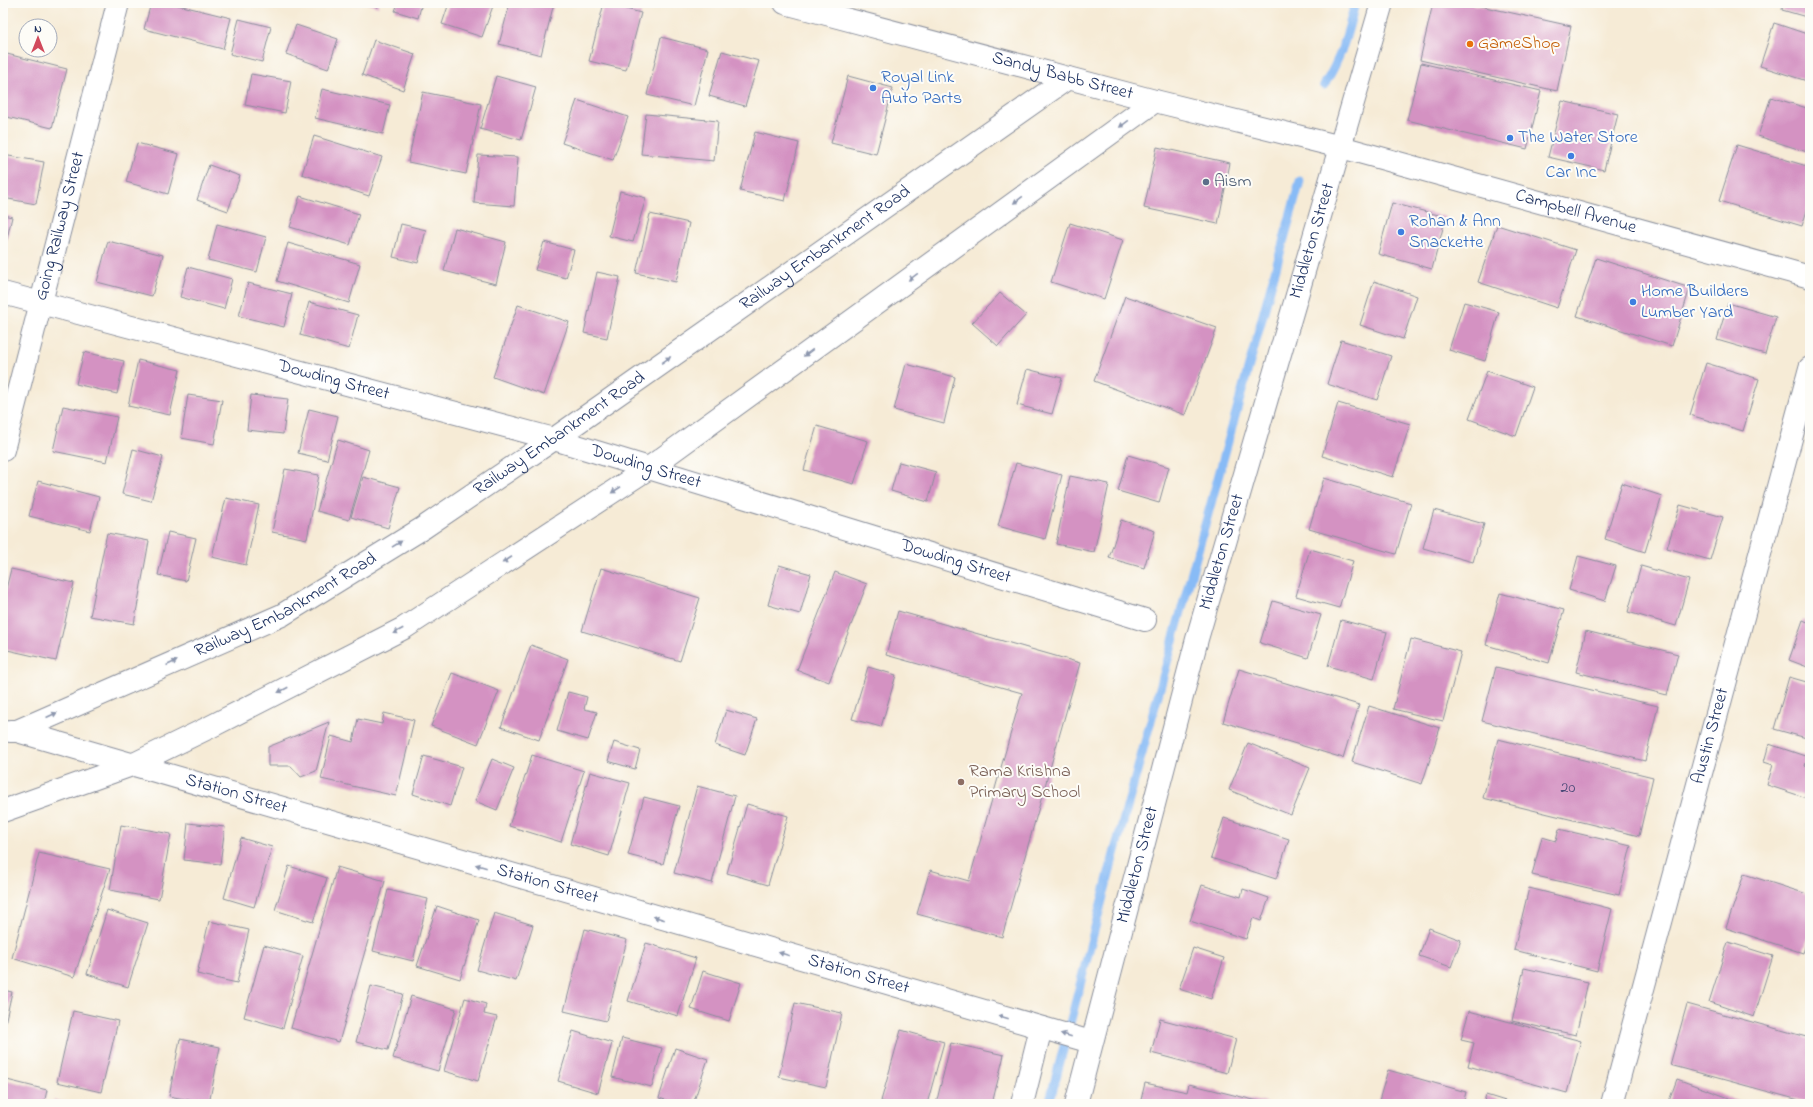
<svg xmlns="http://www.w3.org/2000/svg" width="1813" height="1107" font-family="'Indie Flower',sans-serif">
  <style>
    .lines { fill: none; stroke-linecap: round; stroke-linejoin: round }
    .stream { stroke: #88bbf6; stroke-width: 9 }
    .building { fill: #d492c2 }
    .minor-casing { stroke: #888d9a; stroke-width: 24 }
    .tertiary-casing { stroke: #888d9a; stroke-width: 24 }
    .minor { stroke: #fff; stroke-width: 22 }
    .tertiary { stroke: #fff; stroke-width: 22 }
    .oneway { fill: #8d97ae }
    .food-dot { fill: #e8710a; stroke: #fdfcf7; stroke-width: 1.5 }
    .shop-dot { fill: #3f7fe0; stroke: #fdfcf7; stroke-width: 1.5 }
    .service-dot { fill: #5c6f8a; stroke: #fdfcf7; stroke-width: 1.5 }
    .education-dot { fill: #8d6e63; stroke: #fdfcf7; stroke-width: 1.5 }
    .labels { text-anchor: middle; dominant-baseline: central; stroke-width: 4; stroke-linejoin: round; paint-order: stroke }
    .number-label { font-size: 16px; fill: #494877 }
    .food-label { font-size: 18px; fill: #c56008; stroke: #fdfcf7; text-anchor: start }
    .street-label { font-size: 18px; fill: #1b2f5e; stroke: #fdfcf7 }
    .shop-label { font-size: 18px; fill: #366cbe; stroke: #fdfcf7; text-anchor: start }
    .service-label { font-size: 18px; fill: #4e5e75; stroke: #fdfcf7; text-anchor: start }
    .education-label { font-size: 18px; fill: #785e54; stroke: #fdfcf7; text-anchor: start }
  </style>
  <rect width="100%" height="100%" fill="#fdfcf7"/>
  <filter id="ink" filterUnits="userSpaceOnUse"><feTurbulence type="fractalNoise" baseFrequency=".025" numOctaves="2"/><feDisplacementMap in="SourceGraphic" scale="8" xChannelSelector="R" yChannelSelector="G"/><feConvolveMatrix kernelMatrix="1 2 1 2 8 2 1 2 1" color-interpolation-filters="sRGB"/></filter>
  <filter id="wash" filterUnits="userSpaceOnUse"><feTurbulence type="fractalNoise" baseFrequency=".012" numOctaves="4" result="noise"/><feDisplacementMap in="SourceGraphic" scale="16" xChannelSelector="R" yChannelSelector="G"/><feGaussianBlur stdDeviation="0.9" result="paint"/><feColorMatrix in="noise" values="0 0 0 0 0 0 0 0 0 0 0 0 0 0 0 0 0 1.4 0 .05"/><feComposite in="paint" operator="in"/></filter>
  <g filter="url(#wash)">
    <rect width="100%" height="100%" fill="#f6ebd6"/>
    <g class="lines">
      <g class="stream">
        <path d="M 1324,85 C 1341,59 1348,32 1355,3"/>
        <polyline points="1049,1104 1113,858 1300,181"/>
      </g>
    </g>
    <g id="blocks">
      <g class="building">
        <polygon points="151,3 170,3 231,18 223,49 144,29"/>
        <polygon points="367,3 379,3 378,7"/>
        <polygon points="398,3 422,3 418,18 395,11"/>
        <polygon points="449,3 494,3 482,37 442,24"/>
        <polygon points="510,3 554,3 541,55 499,44"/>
        <polygon points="604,3 641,13 626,70 589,61"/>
        <polygon points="1433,3 1467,3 1571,26 1557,91 1420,60"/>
        <polygon points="1783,3 1810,3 1810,18 1782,10"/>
        <polygon points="239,19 271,27 262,62 230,54"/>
        <polygon points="1774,23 1810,35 1810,82 1760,66"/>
        <polygon points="296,25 338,39 328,69 286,54"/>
        <polygon points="661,37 708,49 694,106 647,95"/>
        <polygon points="374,40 415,54 403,90 362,75"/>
        <polygon points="722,51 759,61 745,106 709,96"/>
        <polygon points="3,53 67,69 52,128 3,116"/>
        <polygon points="1421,63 1541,91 1527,149 1407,120"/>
        <polygon points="251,74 291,81 285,113 245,105"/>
        <polygon points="496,76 536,87 521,140 480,129"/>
        <polygon points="848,76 893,88 876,154 831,143"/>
        <polygon points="322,89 390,105 383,134 315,118"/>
        <polygon points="423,92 481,104 466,174 408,162"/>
        <polygon points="1771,97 1810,109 1810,153 1758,136"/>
        <polygon points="577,100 628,117 613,160 562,143"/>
        <polygon points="1562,101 1618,114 1604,170 1548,157"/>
        <polygon points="646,114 718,121 714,161 641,154"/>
        <polygon points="755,132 799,143 785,201 740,191"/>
        <polygon points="314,136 382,157 369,196 302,174"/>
        <polygon points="137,143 179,154 168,194 126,182"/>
        <polygon points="1737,145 1810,167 1810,201 1802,226 1719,201"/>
        <polygon points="1157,147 1230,163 1218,224 1144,208"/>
        <polygon points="3,155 44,162 36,204 3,198"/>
        <polygon points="478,155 518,157 514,206 474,203"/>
        <polygon points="209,165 240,176 228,211 197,200"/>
        <polygon points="620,191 646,198 633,242 609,236"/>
        <polygon points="300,196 359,214 350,245 290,227"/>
        <polygon points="1392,203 1446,217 1432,269 1378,254"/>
        <polygon points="650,214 689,223 676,282 636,273"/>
        <polygon points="3,215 12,217 4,251 3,251"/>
        <polygon points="1070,223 1123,240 1104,299 1051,282"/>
        <polygon points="217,224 266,237 257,272 208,260"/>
        <polygon points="401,224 426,230 418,263 393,257"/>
        <polygon points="1497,225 1576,250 1557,308 1478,282"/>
        <polygon points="455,228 506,242 496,284 444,271"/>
        <polygon points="108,241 163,255 152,296 97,282"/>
        <polygon points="544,242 574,250 566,278 535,270"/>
        <polygon points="288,243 360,264 349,303 277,281"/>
        <polygon points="1596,258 1690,288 1672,346 1577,316"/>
        <polygon points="188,267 232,279 224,309 180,297"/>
        <polygon points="597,272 620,277 607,338 584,333"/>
        <polygon points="1374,281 1417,296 1403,339 1360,325"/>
        <polygon points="248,283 292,294 284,327 239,316"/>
        <polygon points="1000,293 1026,315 998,346 972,323"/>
        <polygon points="1125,296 1217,328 1185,415 1094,381"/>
        <polygon points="309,302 358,315 349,349 300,335"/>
        <polygon points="1464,302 1499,312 1485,361 1449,350"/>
        <polygon points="1728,303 1776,317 1765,354 1717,340"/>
        <polygon points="518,305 569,322 544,395 493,377"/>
        <polygon points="1341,340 1391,356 1377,400 1327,384"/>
        <polygon points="84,352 124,361 117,394 76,384"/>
        <polygon points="138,360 180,370 170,415 128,406"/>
        <polygon points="1706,363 1759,379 1743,431 1690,415"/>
        <polygon points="906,364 955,377 944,423 894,410"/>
        <polygon points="1027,369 1062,378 1052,414 1017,405"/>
        <polygon points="1487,371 1533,387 1516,436 1469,419"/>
        <polygon points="188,395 222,400 214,444 181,438"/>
        <polygon points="251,395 288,399 283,434 247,430"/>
        <polygon points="1338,403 1410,424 1393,477 1322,456"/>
        <polygon points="63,406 117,417 107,462 53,451"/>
        <polygon points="309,409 338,416 327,460 298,453"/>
        <polygon points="817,426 868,441 854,484 804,470"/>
        <polygon points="338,440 369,450 349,520 317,511"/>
        <polygon points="133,449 163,457 151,501 122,494"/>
        <polygon points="1128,455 1169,467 1159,503 1118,491"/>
        <polygon points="899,462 936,472 928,502 891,491"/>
        <polygon points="1016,463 1062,475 1045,539 998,526"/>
        <polygon points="285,469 319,475 307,539 272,532"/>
        <polygon points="1070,476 1109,484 1094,552 1056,544"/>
        <polygon points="363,477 400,487 388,528 351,517"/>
        <polygon points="1324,478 1411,503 1396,554 1309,529"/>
        <polygon points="38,481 99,497 90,531 29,516"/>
        <polygon points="1622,483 1662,496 1645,552 1605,539"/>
        <polygon points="226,498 259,505 246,565 212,557"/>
        <polygon points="1680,505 1723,517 1710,560 1667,548"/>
        <polygon points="1434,510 1484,524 1473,562 1423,548"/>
        <polygon points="1121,520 1155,531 1144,568 1109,558"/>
        <polygon points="168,532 196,538 186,581 158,575"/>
        <polygon points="107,533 149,541 134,624 90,616"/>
        <polygon points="1310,549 1353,561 1339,608 1296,596"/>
        <polygon points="1578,556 1616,566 1605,601 1569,590"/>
        <polygon points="779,565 811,574 800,614 768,605"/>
        <polygon points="1641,566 1689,580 1676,626 1628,612"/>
        <polygon points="601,568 700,598 680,661 582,631"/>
        <polygon points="11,569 74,583 56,661 3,649 3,601"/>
        <polygon points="835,572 867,584 829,682 797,670"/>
        <polygon points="1500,593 1564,610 1549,663 1486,645"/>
        <polygon points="1273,601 1321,615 1308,658 1260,643"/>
        <polygon points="898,611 1080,663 1002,937 917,914 930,870 969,881 1022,693 886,655"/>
        <polygon points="1341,620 1387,632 1374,679 1328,666"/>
        <polygon points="1803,620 1810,623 1810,668 1789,660"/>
        <polygon points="1586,631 1678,654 1667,695 1576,672"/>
        <polygon points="1411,639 1461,652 1443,721 1393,709"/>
        <polygon points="531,645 568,659 539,740 501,727"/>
        <polygon points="868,667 896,675 881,727 852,719"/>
        <polygon points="1496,667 1658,706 1645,761 1482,721"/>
        <polygon points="1239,669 1359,705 1343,758 1223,722"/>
        <polygon points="452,673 499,691 478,744 431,726"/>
        <polygon points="1789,677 1810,683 1810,739 1774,729"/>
        <polygon points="568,692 587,697 584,709 597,712 588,740 557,731"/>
        <polygon points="1369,706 1440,728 1422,784 1352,762"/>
        <polygon points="726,710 757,719 745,755 715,745"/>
        <polygon points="384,713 414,720 396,796 321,779 331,736 353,742 358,719 382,724"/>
        <polygon points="329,722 316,771 301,777 291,766 268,766 268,747"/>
        <polygon points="1498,739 1653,777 1639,836 1483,798"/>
        <polygon points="614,742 640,750 635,769 608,761"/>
        <polygon points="1248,743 1310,768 1291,815 1229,790"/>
        <polygon points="1769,744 1808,757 1805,766 1810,768 1810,799 1767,785 1773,765 1764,762"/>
        <polygon points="532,755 584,771 561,842 509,826"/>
        <polygon points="424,756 462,767 450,806 413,794"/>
        <polygon points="492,759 514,768 497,810 475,801"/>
        <polygon points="590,772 630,783 609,856 570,844"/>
        <polygon points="697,786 735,796 712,883 674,873"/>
        <polygon points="644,797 679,806 663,864 628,855"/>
        <polygon points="747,804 788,816 768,885 727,873"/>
        <polygon points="1224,818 1289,839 1276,879 1211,858"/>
        <polygon points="188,823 225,827 220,864 184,860"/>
        <polygon points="121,825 171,834 159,899 110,890"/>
        <polygon points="1559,829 1631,846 1619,895 1532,875 1542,837 1556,841"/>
        <polygon points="241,838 272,847 254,907 224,898"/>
        <polygon points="39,853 110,869 74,977 12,958"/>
        <polygon points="289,866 327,878 313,922 275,910"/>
        <polygon points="337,867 385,881 339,1042 291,1028"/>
        <polygon points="1744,874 1810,895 1810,932 1803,953 1726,928"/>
        <polygon points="1202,885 1241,897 1243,889 1269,898 1261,921 1253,918 1246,939 1190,921"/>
        <polygon points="1529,888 1612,909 1597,971 1514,950"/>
        <polygon points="388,890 428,899 413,961 373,951"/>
        <polygon points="437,906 479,920 460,979 417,966"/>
        <polygon points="107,910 148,923 128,987 87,974"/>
        <polygon points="494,913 533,925 516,981 477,970"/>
        <polygon points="209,921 249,930 237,983 197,974"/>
        <polygon points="1429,928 1461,940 1451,967 1419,956"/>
        <polygon points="585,929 627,940 606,1021 564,1011"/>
        <polygon points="1728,942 1773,956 1754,1017 1709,1002"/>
        <polygon points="646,943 696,958 678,1016 628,1001"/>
        <polygon points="264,945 303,956 283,1028 244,1017"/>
        <polygon points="1193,948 1224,958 1211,999 1179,989"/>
        <polygon points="1524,968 1588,982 1576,1035 1512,1021"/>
        <polygon points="703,971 741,983 729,1021 691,1009"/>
        <polygon points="371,986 403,994 388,1050 356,1042"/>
        <polygon points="3,990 12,992 4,1028 3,1028"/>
        <polygon points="411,996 456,1009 438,1071 393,1058"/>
        <polygon points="465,998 486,1004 484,1014 497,1017 478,1081 444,1071"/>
        <polygon points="795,1003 842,1013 826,1087 779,1077"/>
        <polygon points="1687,1004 1810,1038 1810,1103 1670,1065"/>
        <polygon points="73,1011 118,1021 101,1092 57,1082"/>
        <polygon points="1469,1011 1581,1041 1567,1093 1468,1066 1474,1043 1461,1040"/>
        <polygon points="1160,1019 1236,1039 1227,1073 1151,1053"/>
        <polygon points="901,1030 944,1042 927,1104 891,1104 881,1101"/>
        <polygon points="573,1031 612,1043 598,1093 558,1081"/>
        <polygon points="622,1038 662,1048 652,1087 612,1077"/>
        <polygon points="180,1039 220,1047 209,1104 169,1096"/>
        <polygon points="951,1043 1004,1055 992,1104 936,1104"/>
        <polygon points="675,1048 708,1059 693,1104 678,1104 659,1098"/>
        <polygon points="1388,1070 1466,1092 1463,1104 1378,1104"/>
        <polygon points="3,1079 47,1090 44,1104 3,1104"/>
        <polygon points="1677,1079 1746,1104 1668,1104"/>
        <polygon points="1145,1083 1187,1092 1189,1084 1270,1104 1140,1104"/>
        <polygon points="1486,1095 1515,1104 1483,1104"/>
        <polygon points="54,1100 71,1103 71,1104 53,1104"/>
        <polygon points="1769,1100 1782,1104 1768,1104"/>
      </g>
    </g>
  </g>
  <g filter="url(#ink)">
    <use href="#blocks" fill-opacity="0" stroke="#888d9a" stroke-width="1"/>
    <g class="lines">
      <g class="minor-casing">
        <g id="minor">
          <path id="s1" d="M 3,293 L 554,439 L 1145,620"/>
          <path id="s2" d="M 3,450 L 118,3"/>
          <path id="s3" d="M 10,731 L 17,731 L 1091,1042"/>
          <path id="s4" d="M 17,731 L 282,615 L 423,528 L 554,439 L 1068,78"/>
          <polyline points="3,811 132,765 210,727 404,628 649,468 1155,101"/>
          <polyline points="1022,1104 1041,1028"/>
          <path id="s5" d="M 1612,1104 L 1810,368"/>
        </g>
      </g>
      <g class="tertiary-casing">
        <g id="tertiary">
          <path id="s6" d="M 785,3 L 1155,101 L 1341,147 L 1810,277"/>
          <path id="s7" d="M 1076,1104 L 1197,639 L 1382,3"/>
        </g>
      </g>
      <use href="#minor" class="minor"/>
      <use href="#tertiary" class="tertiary"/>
    </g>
    <defs><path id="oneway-solid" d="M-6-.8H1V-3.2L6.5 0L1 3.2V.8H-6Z"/></defs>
    <g class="oneway">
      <use href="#oneway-solid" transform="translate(1124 124) rotate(144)"/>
      <use href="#oneway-solid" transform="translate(1018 200) rotate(144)"/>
      <use href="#oneway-solid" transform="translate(913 277) rotate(144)"/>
      <use href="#oneway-solid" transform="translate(808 353) rotate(144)"/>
      <use href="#oneway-solid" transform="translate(666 360) rotate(-35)"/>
      <use href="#oneway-solid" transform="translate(616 490) rotate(147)"/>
      <use href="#oneway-solid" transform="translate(397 544) rotate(-32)"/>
      <use href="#oneway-solid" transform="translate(507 560) rotate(147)"/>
      <use href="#oneway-solid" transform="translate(398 631) rotate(152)"/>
      <use href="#oneway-solid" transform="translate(172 663) rotate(-24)"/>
      <use href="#oneway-solid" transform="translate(283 690) rotate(153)"/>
      <use href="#oneway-solid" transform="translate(52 715) rotate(-24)"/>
      <use href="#oneway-solid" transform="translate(481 866) rotate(-164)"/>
      <use href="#oneway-solid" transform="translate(659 918) rotate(-164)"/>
      <use href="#oneway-solid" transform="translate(784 954) rotate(-164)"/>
      <use href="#oneway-solid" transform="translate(1003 1017) rotate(-164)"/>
      <use href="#oneway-solid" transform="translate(1066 1035) rotate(-164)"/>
    </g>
  </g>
  <circle class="food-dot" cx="1470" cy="44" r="4"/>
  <g class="shop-dot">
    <circle cx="873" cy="88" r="4"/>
    <circle cx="1510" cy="138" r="4"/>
    <circle cx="1571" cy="156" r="4"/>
    <circle cx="1401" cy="232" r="4"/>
    <circle cx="1633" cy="302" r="4"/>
  </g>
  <circle class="service-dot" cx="1206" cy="182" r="4"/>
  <circle class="education-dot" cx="961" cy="782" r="4"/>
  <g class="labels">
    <g class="number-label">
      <text x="1568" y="788">20</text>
    </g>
    <g class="food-label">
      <text x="1478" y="44">GameShop</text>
    </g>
    <g class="street-label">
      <text stroke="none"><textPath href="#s6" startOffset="287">Sandy Babb Street</textPath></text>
      <text stroke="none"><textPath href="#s6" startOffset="818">Campbell Avenue</textPath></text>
      <text stroke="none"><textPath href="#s2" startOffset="231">Going Railway Street</textPath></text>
      <text stroke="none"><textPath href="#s7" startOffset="895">Middleton Street</textPath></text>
      <text stroke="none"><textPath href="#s4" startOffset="945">Railway Embankment Road</textPath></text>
      <text stroke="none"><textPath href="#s1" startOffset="342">Dowding Street</textPath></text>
      <text stroke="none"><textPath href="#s4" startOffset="621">Railway Embankment Road</textPath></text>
      <text stroke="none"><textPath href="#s1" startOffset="666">Dowding Street</textPath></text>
      <text stroke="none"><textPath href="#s7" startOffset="571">Middleton Street</textPath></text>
      <text stroke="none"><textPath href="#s1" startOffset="990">Dowding Street</textPath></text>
      <text stroke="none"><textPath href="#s4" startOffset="297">Railway Embankment Road</textPath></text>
      <text stroke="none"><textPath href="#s5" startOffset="381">Austin Street</textPath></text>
      <text stroke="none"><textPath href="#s3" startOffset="235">Station Street</textPath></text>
      <text stroke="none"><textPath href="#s7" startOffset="247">Middleton Street</textPath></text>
      <text stroke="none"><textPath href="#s3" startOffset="559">Station Street</textPath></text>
      <text stroke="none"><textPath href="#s3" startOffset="883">Station Street</textPath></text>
    </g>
    <g class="shop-label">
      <text x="881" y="78">Royal Link<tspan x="881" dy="21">Auto Parts</tspan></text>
      <text x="1518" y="138">The Water Store</text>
      <text x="1571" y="173" text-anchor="middle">Car Inc</text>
      <text x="1409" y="222">Rohan &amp; Ann<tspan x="1409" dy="21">Snackette</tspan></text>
      <text x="1641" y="292">Home Builders<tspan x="1641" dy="21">Lumber Yard</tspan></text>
    </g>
    <g class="service-label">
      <text x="1214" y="182">Aism</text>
    </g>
    <g class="education-label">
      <text x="969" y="772">Rama Krishna<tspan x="969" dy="21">Primary School</tspan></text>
    </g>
  </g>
  <rect width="1813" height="1107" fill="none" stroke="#fdfcf7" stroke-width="16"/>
  <g transform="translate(38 38)"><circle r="19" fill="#fdfcf7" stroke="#a3aaba"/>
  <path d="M0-3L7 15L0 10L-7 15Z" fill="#d1495b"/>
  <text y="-6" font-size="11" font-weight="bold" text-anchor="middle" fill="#1b2f5e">N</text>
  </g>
</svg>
